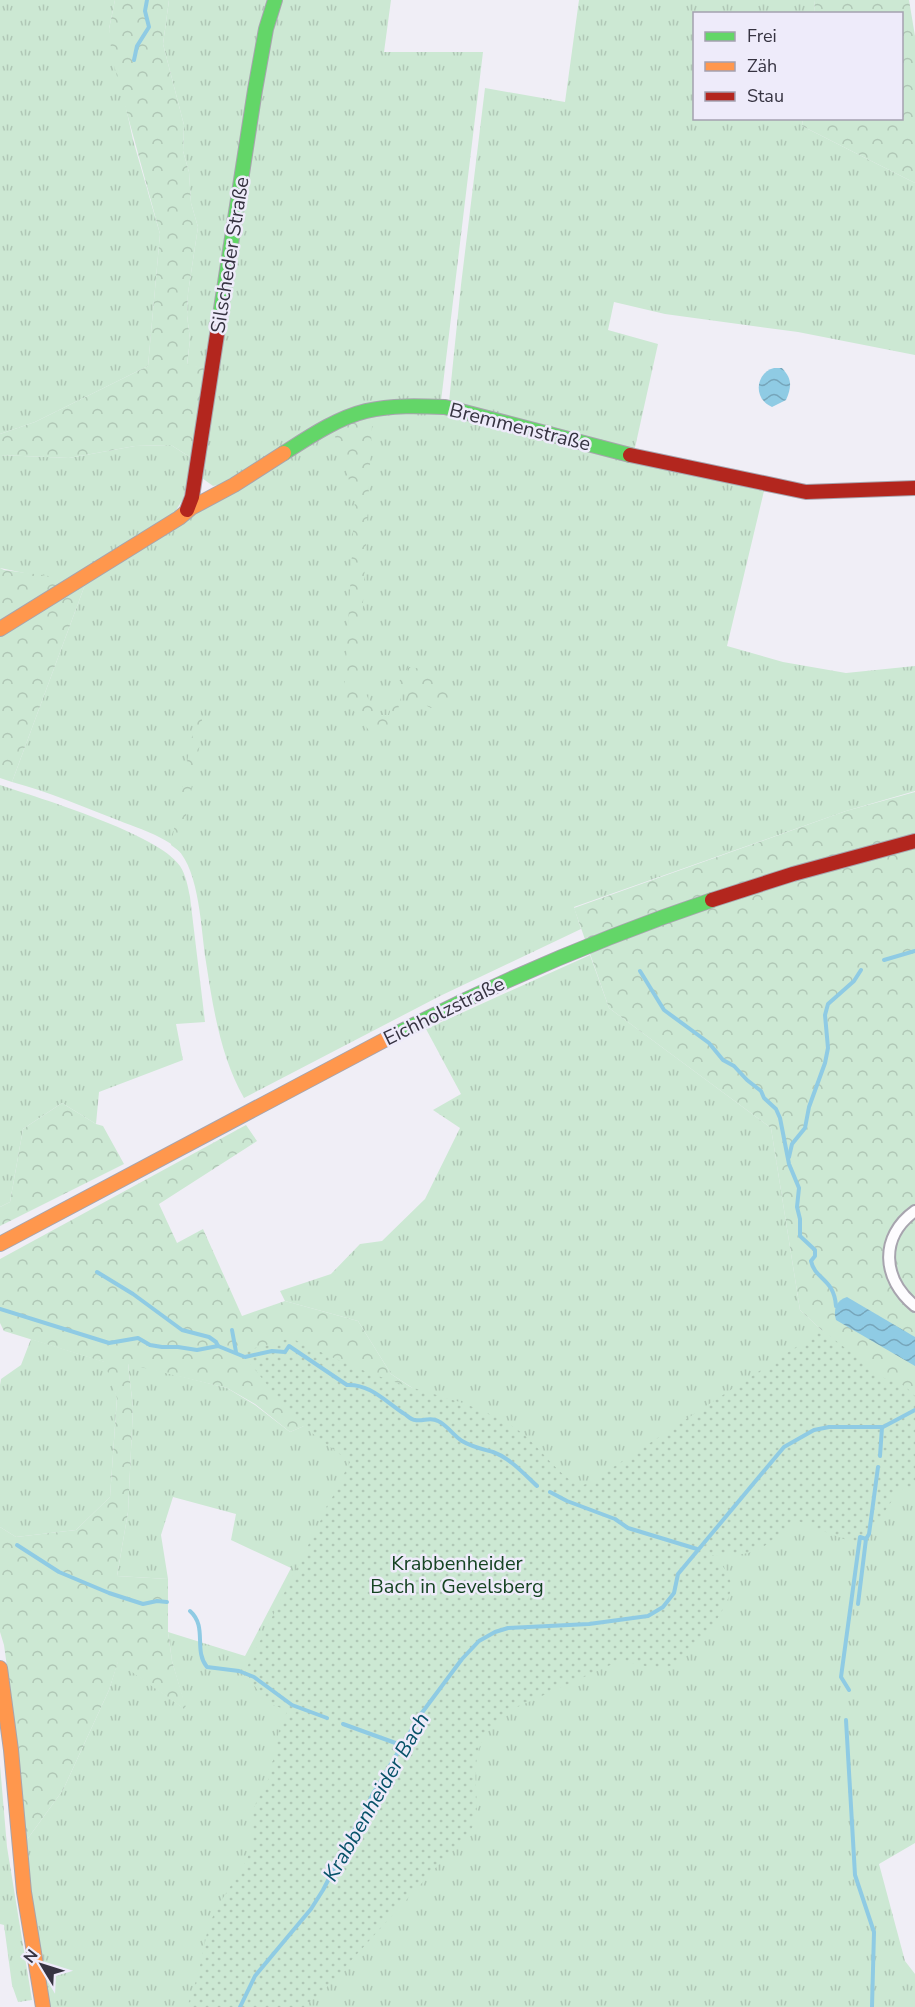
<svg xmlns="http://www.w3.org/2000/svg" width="915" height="2007" font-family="'Nunito Sans',sans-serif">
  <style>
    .grass { fill: url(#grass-tufts) }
    .forest { fill: url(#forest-crowns) }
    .park { fill: url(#park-dots) }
    .water { fill: url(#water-waves) }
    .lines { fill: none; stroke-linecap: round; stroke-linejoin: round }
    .stream { stroke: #8fcbe4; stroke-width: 4 }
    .street-casing { stroke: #a7a4ae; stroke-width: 14 }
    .fast-casing { stroke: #a7a4ae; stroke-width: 16 }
    .slow-casing { stroke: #a7a4ae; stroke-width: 16 }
    .jam-casing { stroke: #a7a4ae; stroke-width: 16 }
    .street { stroke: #fdfcfe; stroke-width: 10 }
    .fast { stroke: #63d668; stroke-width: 14 }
    .slow { stroke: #ff974d; stroke-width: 14 }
    .jam { stroke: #b3261e; stroke-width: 14 }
    .labels { text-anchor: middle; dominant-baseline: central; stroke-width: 5; stroke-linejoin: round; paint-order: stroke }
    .street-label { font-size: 20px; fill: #363341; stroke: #eeebfa }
    .park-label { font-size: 20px; fill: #154322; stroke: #eeebfa }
    .water-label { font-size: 21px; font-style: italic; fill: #075269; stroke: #eeebfa }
  </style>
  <defs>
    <pattern id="grass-tufts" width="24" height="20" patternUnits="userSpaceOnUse" patternTransform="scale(1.5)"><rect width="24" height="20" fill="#cce8d3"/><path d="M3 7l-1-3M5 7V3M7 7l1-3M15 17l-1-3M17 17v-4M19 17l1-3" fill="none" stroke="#b0c7b6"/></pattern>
    <pattern id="forest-crowns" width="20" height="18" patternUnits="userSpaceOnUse" patternTransform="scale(1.5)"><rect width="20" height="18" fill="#cce8d3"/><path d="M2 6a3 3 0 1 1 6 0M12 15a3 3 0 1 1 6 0" fill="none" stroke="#b0c7b6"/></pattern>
    <pattern id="park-dots" width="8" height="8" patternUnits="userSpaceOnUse" patternTransform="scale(1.5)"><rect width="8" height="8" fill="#cce8d3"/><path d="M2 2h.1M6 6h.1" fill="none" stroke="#b0c7b6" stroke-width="1.8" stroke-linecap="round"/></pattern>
    <pattern id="water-waves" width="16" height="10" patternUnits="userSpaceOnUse" patternTransform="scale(1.5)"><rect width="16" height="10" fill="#8fcbe4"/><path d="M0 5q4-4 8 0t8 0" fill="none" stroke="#76a5ba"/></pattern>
  </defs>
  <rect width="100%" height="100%" fill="#f0eef6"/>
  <g class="grass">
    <polygon points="0,0 115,0 109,29 133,140 160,234 148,366 35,422 0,434"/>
    <polygon points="169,0 270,0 207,369 187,365 190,340 187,315 188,293 198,227 191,203 189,172 183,151 184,125 163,44"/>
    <polygon points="281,0 391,0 384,52 483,52 441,401 393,403 231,482 213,486 202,478 213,395 271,35"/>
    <polygon points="579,0 815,0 814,13 694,14 694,118 803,119 802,126 915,183 915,355 798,332 665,314 614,302 608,330 658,344 634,452 449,402 461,285 485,88 565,102"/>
    <path d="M 399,412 L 443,412 L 666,469 L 764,491 L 727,646 L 783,662 L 846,673 L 915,666 L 915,791 L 846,811 L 574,907 L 581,929 L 440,996 L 244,1098 C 221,1058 213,1008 206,962 C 201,932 200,871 177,849 C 166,837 135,827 120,821 C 84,807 49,792 12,782 L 86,582 L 294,452 L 347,424 L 370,416 Z"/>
    <polygon points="171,445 193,459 183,499 173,515 68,582 0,568 0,455 69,458 135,446"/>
    <path d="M 0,785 C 39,798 159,834 180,866 C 186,875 188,887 190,897 L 205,1022 L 176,1024 L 183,1060 L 99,1092 L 96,1124 L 62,1103 L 23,1129 L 10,1202 L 0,1207 Z"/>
    <polygon points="590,955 609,1008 771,1128 800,1310 885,1389 915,1430 915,1843 879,1864 905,1961 915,1974 915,2007 50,2007 36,1940 26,1841 63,1790 109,1690 118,1661 186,1710 172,1661 168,1632 245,1656 291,1568 231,1540 236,1514 173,1497 161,1535 168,1579 117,1576 128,1512 133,1408 128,1363 227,1388 255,1405 290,1432 348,1407 491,1422 464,1404 414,1389 391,1374 358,1321 285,1301 280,1291 331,1274 360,1244 382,1241 425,1199 460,1128 433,1110 461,1094 426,1029"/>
    <polygon points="31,1339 105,1362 117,1397 110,1497 76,1530 16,1537 0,1527 0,1385 1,1379 21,1365"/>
    <polygon points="0,1765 7,1847 32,2000 18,2002 12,1985 4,1925 0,1924"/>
  </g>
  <g class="forest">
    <polygon points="115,0 169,0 163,44 184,125 183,151 189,172 191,203 198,227 188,293 187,315 190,340 187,364 207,369 193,459 171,445 135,446 69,458 0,455 0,434 35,422 148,366 160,234 112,58 109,29"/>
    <polygon points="815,0 909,0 915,36 915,183 802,126 803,119 902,118 902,14 814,13"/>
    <path d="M 370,416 L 372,426 L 359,681 L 377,715 L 389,715 L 398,683 L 409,667 C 423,669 435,670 444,682 C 449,688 450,693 456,697 L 447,701 L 447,706 L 431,708 L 402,693 L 393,730 L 384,733 L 371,733 L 344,698 L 355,499 L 334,433 L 347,424 Z"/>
    <polygon points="0,568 4,570 42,575 68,582 0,624"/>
    <polygon points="86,582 12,782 0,778 0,636"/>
    <polygon points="199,700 203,728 179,851 171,845"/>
    <polygon points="915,792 915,1430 885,1389 800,1310 771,1128 609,1008 574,908 846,811"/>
    <polygon points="62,1103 96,1124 103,1126 124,1164 0,1226 0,1207 10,1202 23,1129"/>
    <polygon points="246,1125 257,1141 159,1204 177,1243 203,1229 242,1316 285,1301 358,1321 391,1374 415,1390 463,1403 491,1422 347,1408 290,1432 255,1404 227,1388 128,1364 133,1408 128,1512 117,1576 168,1579 168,1632 172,1661 187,1711 118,1662 109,1690 63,1790 26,1841 14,1718 4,1645 0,1632 0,1527 16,1537 76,1530 110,1497 117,1398 104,1362 4,1331 0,1323 0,1259"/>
  </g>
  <path class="park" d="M 822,1330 L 884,1378 L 905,1386 L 915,1396 L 915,1486 L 899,1490 L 879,1520 L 867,1529 L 862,1543 L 859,1545 L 793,1519 C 765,1550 756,1557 712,1555 C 720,1564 731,1572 731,1586 C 731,1608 689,1662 667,1667 C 651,1671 633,1660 617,1662 L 504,1713 C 478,1735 474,1758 476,1790 C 477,1805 478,1815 472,1828 L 326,1988 L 304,2007 L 187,2007 L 198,1975 L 208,1928 L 216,1909 L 244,1865 L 252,1847 L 252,1811 L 270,1776 L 280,1726 L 288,1710 L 266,1703 L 245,1671 L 350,1462 L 295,1420 L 241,1352 L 291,1338 C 324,1354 357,1369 392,1381 C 432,1395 475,1403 512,1426 C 538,1442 553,1472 580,1486 L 589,1483 Z"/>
  <g class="water">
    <path d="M 774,368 L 782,368 C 792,379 792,386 786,400 L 772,407 C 753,399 755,373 774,368 Z"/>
    <path d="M 847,1297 L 915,1337 L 915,1366 L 836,1320 C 833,1310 836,1300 847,1297 Z"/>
  </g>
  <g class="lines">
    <g class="stream">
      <polyline points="134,60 137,46 149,27 145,11 147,0"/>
      <polyline points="884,960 915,951"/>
      <path d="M 640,971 L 664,1010 L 709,1043 L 723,1060 L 734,1066 L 747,1080 L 761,1091 L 764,1098 L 776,1109 L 780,1118 L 789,1164 L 799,1188 L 797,1207 L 800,1219 L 800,1236 L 815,1250 L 815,1256 L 811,1261 C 815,1280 834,1278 836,1306"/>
      <polyline points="789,1157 792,1144 805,1128 809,1107 825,1063 828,1048 825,1015 828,1004 854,981 861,970"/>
      <polyline points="97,1272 133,1294 182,1330 209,1337 216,1342 218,1346"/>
      <path d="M 0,1309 L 109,1343 L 138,1338 L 150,1345 L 162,1347 L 178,1347 L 197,1350 L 218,1346 L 245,1357 L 272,1351 L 285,1352 L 289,1346 L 347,1385 C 370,1384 385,1401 403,1413 C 407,1415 411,1420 415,1420 C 423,1422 430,1416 438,1421 C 447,1425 454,1436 462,1441 C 472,1447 482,1449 493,1452 C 510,1458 524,1474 537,1486"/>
      <polyline points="232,1330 236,1352"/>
      <polyline points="880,1456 882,1427"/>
      <polyline points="550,1492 567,1501 615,1519 628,1528 697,1549"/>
      <polyline points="17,1545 59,1572 109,1593 143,1604 157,1601 167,1602"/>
      <polyline points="858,1604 866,1539"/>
      <path d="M 190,1611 C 208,1627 193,1650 207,1667 L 239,1671 L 254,1677 L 292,1705 L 327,1718"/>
      <polyline points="849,1690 841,1677 860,1537 866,1539 869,1534 878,1467"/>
      <polyline points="846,1720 855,1875 874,1932 872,2007"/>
      <polyline points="343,1724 401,1745"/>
      <polyline points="240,2007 255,1976 311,1909 323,1890 374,1792 421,1714 462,1659 479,1641 495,1632 508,1628 589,1624 648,1616 663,1607 674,1593 678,1574 784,1447 814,1430 829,1427 883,1427 915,1410"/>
    </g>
    <g class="street-casing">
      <path id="street" d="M 915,1211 C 879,1237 882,1279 915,1306"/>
    </g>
    <g class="fast-casing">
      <g id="fast">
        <polyline points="218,328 255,90 266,29 275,0"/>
        <path d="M 284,453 C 309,437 337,418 366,411 C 392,405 419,406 445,407 L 630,455"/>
        <path d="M 392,1036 C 496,983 602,937 712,900"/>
      </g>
    </g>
    <g class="slow-casing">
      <g id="slow">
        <polyline points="0,629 179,518 191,508 234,485 284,453"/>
        <polyline points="0,1244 392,1036"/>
        <polyline points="0,1668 11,1750 24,1892 43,2007"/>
      </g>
    </g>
    <g class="jam-casing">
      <g id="jam">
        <polyline points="630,455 806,492 915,488"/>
        <polyline points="187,510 192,497 218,328"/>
        <polyline points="712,900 793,874 915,841"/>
      </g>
    </g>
    <use href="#street" class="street"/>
    <use href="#fast" class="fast"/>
    <use href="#slow" class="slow"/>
    <use href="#jam" class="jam"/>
  </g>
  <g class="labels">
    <g class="street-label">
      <text transform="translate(230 255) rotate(-81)">Silscheder Straße</text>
      <text transform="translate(520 427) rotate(14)">Bremmenstraße</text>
      <text transform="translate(444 1011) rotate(-26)">Eichholzstraße</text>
    </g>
    <g class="park-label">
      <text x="457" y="1563">Krabbenheider<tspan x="457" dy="23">Bach in Gevelsberg</tspan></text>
    </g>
    <g class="water-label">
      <text transform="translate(376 1797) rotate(-60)">Krabbenheider Bach</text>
    </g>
  </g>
  <rect x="693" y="12" width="210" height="108" fill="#eeebfa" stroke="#a4a1b0" stroke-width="1.5"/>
  <rect x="705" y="32" width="30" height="9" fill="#63d668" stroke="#a4a1b0" stroke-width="1.5"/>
  <text x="747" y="42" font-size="18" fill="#363341">Frei</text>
  <rect x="705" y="62" width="30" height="9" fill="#ff974d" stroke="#a4a1b0" stroke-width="1.5"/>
  <text x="747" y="72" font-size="18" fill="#363341">Zäh</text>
  <rect x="705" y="92" width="30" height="9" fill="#b3261e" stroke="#a4a1b0" stroke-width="1.5"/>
  <text x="747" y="102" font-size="18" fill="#363341">Stau</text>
  <g transform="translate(42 1965) rotate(308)" stroke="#eeebfa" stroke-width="4.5" paint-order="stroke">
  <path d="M0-4.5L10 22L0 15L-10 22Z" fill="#363341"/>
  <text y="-9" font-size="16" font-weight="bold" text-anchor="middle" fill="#363341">N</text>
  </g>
</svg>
